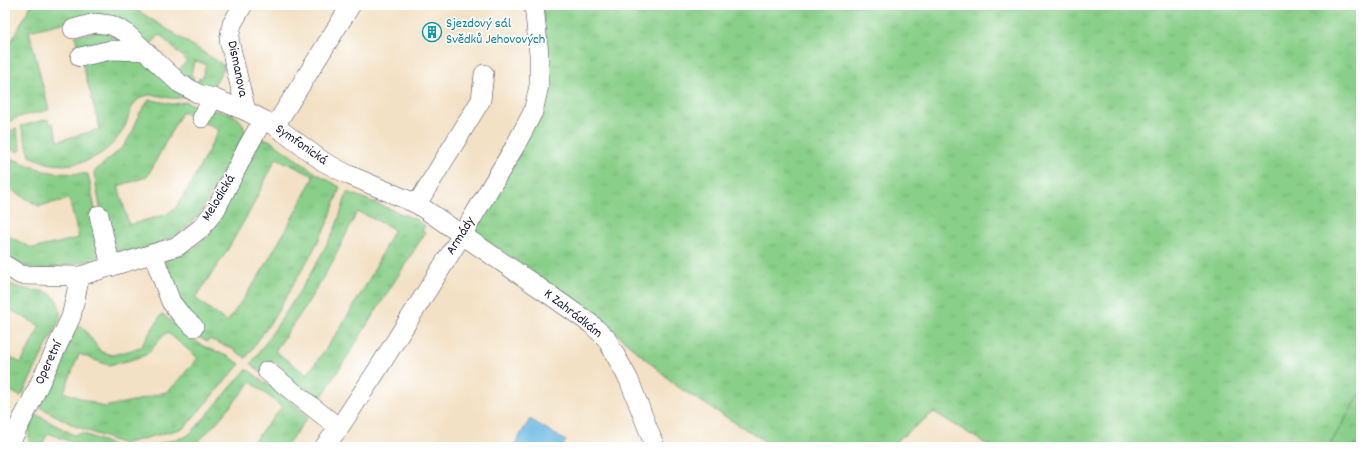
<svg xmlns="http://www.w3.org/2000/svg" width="1366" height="452" font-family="Dekko,sans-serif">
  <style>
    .grass { fill: url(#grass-tufts); stroke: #567862; fill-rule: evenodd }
    .park { fill: url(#park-crowns); stroke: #567862 }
    .water { fill: #65b6e0; stroke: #446c8e }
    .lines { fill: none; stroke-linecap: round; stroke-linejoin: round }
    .minor-casing { stroke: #413f50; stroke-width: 20 }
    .minor { stroke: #fff; stroke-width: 19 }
    .labels { text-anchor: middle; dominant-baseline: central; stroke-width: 3.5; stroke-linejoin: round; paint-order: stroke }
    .culture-label { font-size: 14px; fill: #0d838f; stroke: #fff; text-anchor: start }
    .street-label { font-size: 14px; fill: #22223b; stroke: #fff }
  </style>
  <defs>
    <pattern id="grass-tufts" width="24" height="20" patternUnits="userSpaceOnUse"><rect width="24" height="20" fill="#89cf89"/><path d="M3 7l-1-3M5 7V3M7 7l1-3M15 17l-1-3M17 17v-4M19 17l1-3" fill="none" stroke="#76b177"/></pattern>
    <pattern id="park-crowns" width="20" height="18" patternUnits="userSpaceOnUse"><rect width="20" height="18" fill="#89cf89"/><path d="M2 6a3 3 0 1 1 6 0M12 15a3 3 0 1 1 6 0" fill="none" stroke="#76b177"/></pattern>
  </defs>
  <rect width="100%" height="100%" fill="#fff"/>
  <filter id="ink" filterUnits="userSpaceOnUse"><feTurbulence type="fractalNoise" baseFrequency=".025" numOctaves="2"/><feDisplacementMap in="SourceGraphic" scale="8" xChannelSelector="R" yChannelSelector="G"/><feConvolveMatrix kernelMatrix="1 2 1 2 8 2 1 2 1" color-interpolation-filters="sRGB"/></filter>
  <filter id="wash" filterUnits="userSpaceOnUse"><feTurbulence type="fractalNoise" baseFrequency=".012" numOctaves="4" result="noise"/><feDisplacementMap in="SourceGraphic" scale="16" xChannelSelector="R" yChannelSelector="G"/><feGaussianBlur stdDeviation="0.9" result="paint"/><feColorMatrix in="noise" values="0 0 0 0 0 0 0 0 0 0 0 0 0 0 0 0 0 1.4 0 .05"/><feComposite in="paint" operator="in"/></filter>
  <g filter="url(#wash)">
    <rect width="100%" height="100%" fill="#f3e1c5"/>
    <g class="grass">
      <path d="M 31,5 L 129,5 L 225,66 L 211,90 L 197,83 L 199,78 L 202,79 L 206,64 L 194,61 L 191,75 L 194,77 L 193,80 L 190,81 L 178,70 L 187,61 L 160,35 L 151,44 L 70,21 L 29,31 L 49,110 C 34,114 18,115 5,124 L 5,53 Z"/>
      <polygon points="542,5 1361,5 1361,393 1329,447 991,447 934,412 889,447 774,447 678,387 604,323 475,232 543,111 549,63"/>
      <polygon points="104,32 126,42 79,50 75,36 89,33"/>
      <path d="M 126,57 L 144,63 L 187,97 C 182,97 176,99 171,98 C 160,97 149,91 139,99 C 129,106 129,119 124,128 C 109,156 78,170 47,163 C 41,161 35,158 30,156 L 21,126 L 48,119 L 50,124 L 53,123 L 58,141 L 100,129 L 82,62 Z"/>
      <path d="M 149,100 L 152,100 L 172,104 L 186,102 L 195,106 L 196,110 C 214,110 243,109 245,133 L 199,215 C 194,219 191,224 186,228 C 170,241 140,252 119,253 L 116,251 L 100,207 L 94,173 L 95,171 L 123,147 L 133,131 L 139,114 ZM 182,112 L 219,130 L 193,180 L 175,209 L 167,214 L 129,225 L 118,186 L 147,177 Z"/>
      <polygon points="16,128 21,150 19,152 5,147 5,135"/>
      <path d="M 265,139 L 269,140 L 317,174 L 340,187 L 328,222 L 314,249 L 275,316 L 246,358 L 231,348 L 209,339 L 207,342 L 197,336 L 183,310 L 165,261 L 167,259 L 193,249 L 210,234 L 261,140 ZM 276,158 L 314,176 L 288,226 L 259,276 L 227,322 L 195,298 L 225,254 L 252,207 Z"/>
      <polygon points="5,156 44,171 58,173 88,174 95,209 100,255 93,260 40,270 23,266 5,256 5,234 29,247 35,248 79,238 69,199 39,206 5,186"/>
      <path d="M 347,193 L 350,193 L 415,219 L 425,226 L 422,230 L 425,233 L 319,401 L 280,373 L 283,368 L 271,360 L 262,373 L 251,364 C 281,320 312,276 335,228 C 340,217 343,205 347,193 ZM 357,212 L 368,216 L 394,229 L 369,280 L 339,330 L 307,375 L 275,351 L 305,307 L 333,261 Z"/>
      <path d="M 5,282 C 12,285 19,288 26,289 C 32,291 40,290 46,292 C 58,296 62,309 59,321 L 22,395 L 20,396 L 5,388 L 5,354 L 21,363 L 40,326 L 5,307 Z"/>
      <path d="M 163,314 L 184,333 L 203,346 L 229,357 L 240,364 L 184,428 L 123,444 L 75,426 L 40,407 L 40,404 L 78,326 L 82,326 L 101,352 L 112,355 L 125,352 L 141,347 L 161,315 ZM 167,332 L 198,358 L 169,391 L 138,400 L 104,407 L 64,392 L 79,354 L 108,365 L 127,361 L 146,355 Z"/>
      <polygon points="246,370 248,370 293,403 309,416 285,447 249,447 282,407 251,382 216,423 195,445 186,447 162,447 162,443 185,437 192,432"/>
      <polygon points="35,414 74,435 82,433 118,447 83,447 48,433 41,447 28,447 30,424"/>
    </g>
    <polygon class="park" points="1361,393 1361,447 1329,447 1357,398"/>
    <polygon class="water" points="530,419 566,441 562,447 513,447"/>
  </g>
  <g filter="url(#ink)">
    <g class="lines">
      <g class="minor-casing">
        <g id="minor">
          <polyline points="243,5 232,24 229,40 246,111"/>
          <polyline points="73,29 95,23 111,25 125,32 179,83 199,94 213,98 246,111 275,126 324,162 349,175 417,204 547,293 591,324 606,338 629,380 655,447"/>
          <polyline points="80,57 111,50 144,51"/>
          <polyline points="202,118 213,98"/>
          <polyline points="275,126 351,5"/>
          <polyline points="417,204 481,100 484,74"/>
          <polyline points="99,215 111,267"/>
          <polyline points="153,254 171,302 182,316 194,327"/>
          <polyline points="5,265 21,275 80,276 178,246 201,228 216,209 248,146 263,120"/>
          <polyline points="267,371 339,428"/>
          <polyline points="8,447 30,404 71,317 80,276"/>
          <polyline points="324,447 339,428 376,372 462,235 514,148 533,112 539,86 539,54 534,5"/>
        </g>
      </g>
      <use href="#minor" class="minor"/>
    </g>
  </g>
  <defs>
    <g id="building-ring" transform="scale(1)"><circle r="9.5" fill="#fff" stroke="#0f9aa8" stroke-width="1.5"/><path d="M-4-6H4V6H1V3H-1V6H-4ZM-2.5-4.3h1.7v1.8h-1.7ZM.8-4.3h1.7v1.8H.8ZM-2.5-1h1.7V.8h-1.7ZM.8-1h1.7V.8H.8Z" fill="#0f9aa8"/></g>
  </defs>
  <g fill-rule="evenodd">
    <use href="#building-ring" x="432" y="32"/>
  </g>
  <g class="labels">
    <g class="culture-label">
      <text x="446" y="24">Sjezdový sál<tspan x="446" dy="16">Svědků Jehovových</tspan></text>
    </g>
    <g class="street-label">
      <text transform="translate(237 69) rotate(78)">Dismanova</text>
      <text transform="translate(301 145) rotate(35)">Symfonická</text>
      <text transform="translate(219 198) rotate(-59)">Melodická</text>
      <text transform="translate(461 236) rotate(-58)">Armády</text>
      <text transform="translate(573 314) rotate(38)">K Zahrádkám</text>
      <text transform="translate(49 363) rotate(-65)">Operetní</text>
    </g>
  </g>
  <rect width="1366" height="452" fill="none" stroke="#fff" stroke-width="20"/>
</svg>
